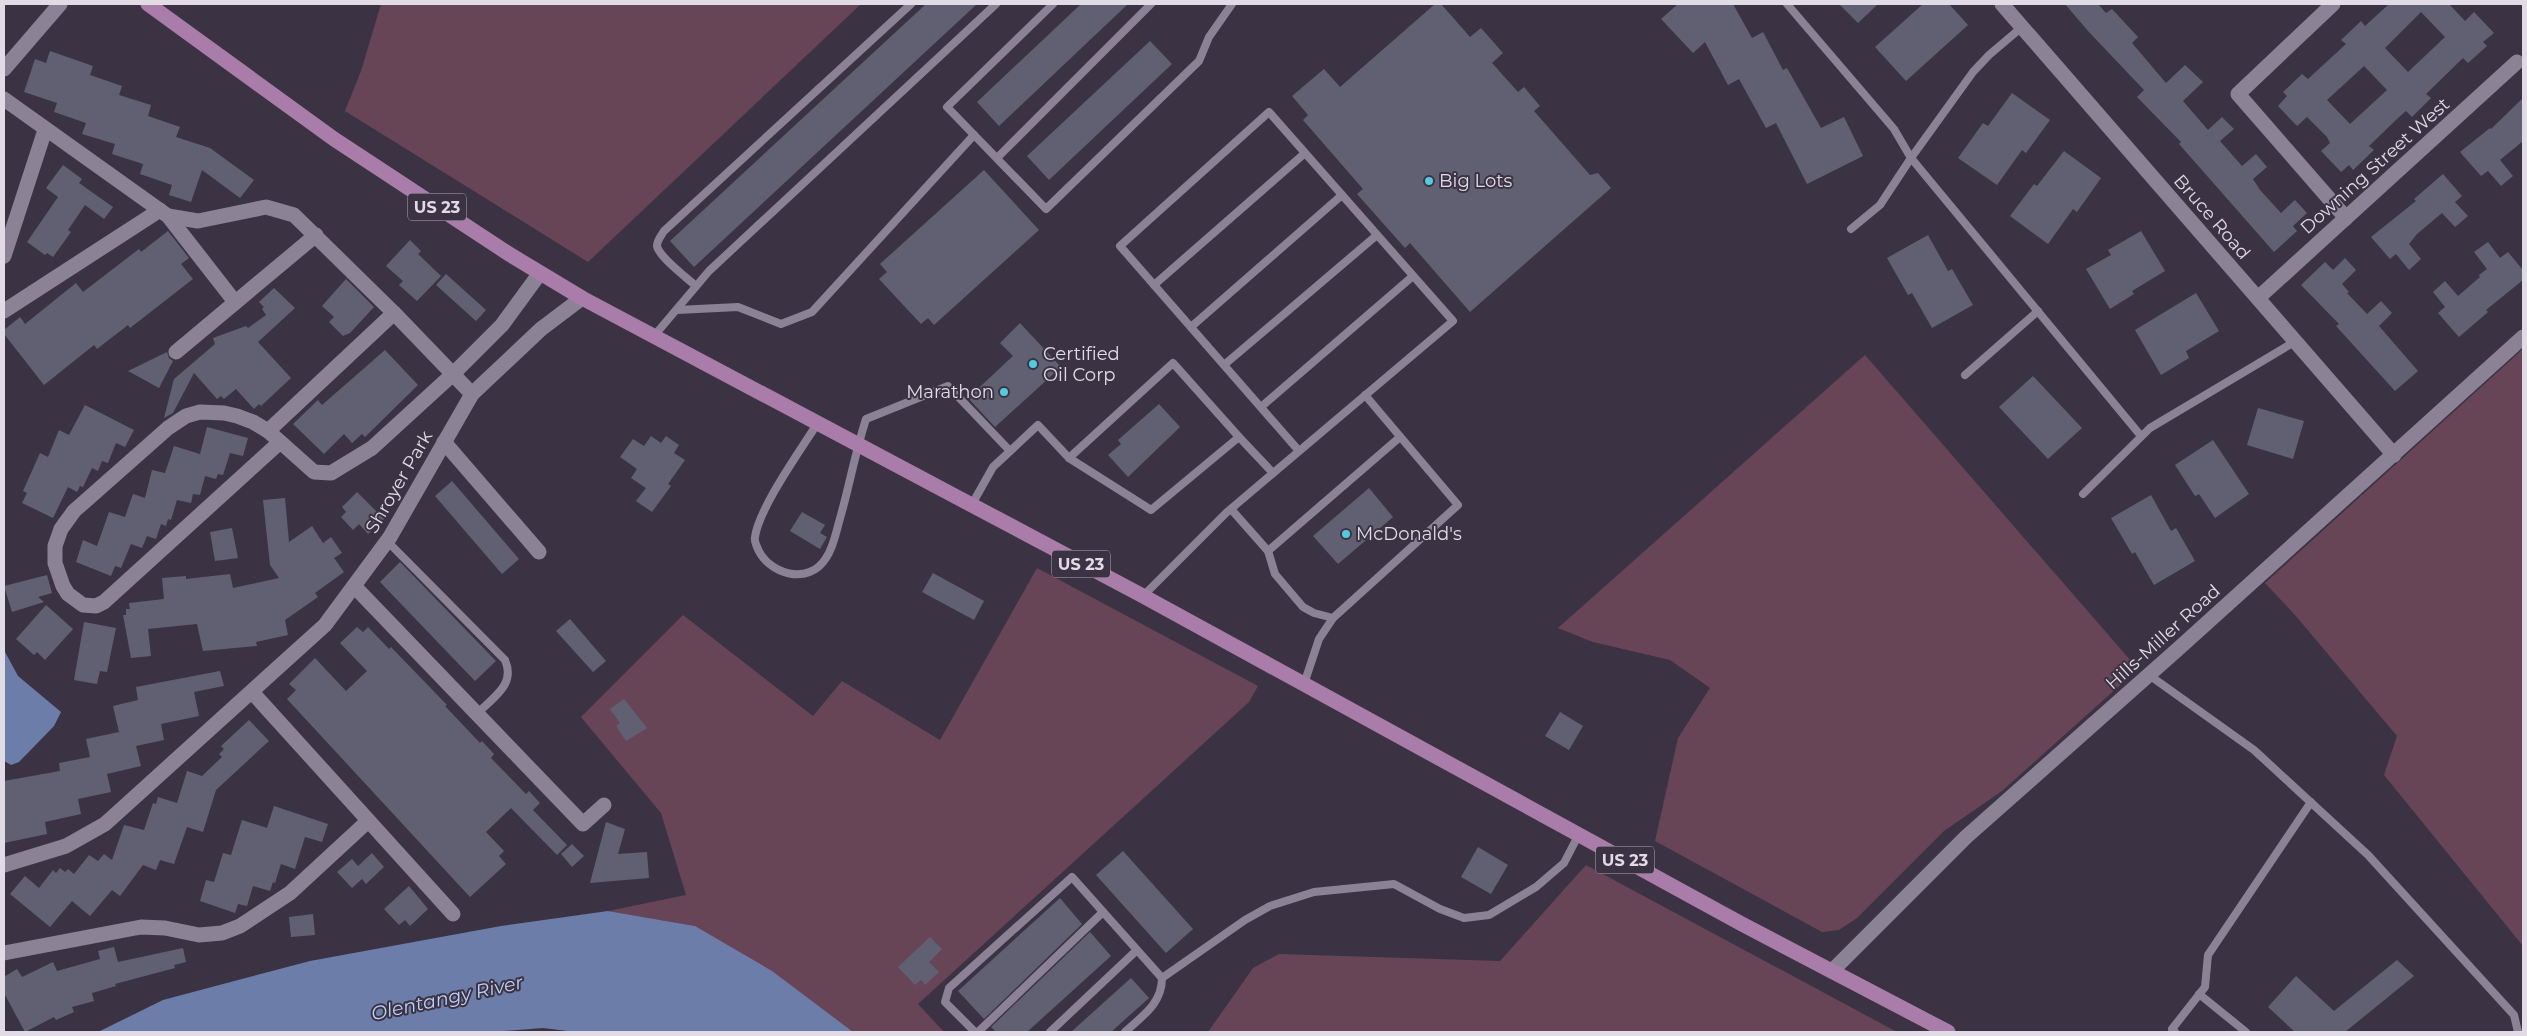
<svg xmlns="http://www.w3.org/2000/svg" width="2527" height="1036" font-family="Montserrat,sans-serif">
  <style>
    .green { fill: #674556 }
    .water { fill: #6d7daa }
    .building { fill: #616073; fill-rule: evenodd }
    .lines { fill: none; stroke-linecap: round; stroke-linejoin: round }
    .service { stroke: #8c8296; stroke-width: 8 }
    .minor { stroke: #8c8296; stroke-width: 15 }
    .tertiary { stroke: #8c8296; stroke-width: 15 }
    .trunk { stroke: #aa7caa; stroke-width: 15 }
    .poi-dot { fill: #54cadd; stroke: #3b3343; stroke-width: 2 }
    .labels { text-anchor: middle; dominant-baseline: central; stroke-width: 4; stroke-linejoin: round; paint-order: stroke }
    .shield { fill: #3b3343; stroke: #afa9b5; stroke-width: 1 }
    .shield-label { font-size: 16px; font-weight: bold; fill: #e1dbe6 }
    .street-label { font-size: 18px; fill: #e1dbe6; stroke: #3b3343 }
    .poi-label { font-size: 18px; fill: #e1dbe6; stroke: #3b3343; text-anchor: start }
    .water-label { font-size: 19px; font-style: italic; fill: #c0d0fa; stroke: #3b3343 }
  </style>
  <rect width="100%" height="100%" fill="#3b3343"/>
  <g class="green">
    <polygon points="381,4 861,4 588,262 345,111 361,71"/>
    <polygon points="2523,349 2523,946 2384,775 2397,736 2295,615 2265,583"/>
    <polygon points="1865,355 2138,669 2002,791 1944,831 1857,918 1839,930 1822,932 1655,841 1678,738 1710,688 1670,660 1593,642 1558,628"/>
    <polygon points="1037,568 1258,686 1249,702 918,1004 944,1032 853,1032 695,926 608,911 686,895 661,813 581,717 683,615 813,716 842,681 940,740"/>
    <polygon points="1586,865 1897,1032 1208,1032 1253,968 1279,954 1500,961"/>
  </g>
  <g class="water">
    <polygon points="4,650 18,676 61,712 54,726 19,762 11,765 4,761"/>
    <polygon points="608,911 695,926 772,971 853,1032 576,1032 543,1028 490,1032 98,1032 163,1000 310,961 501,926"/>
  </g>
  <g class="building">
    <polygon points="926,4 977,4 694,267 670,241"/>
    <polygon points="1081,4 1128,4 999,126 977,102"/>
    <polygon points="1435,4 1441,4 1470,37 1481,28 1503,53 1492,63 1518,92 1524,87 1540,106 1534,111 1590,175 1598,173 1611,188 1470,312 1410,243 1405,248 1357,194 1363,189 1303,120 1308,115 1292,96 1324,69 1340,87"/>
    <polygon points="1678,4 1733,4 1752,38 1763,32 1783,70 1787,68 1821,128 1844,117 1863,156 1807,184 1776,123 1766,128 1739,79 1728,85 1705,42 1693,53 1661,19"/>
    <polygon points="1839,4 1878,4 1858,23"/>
    <polygon points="1923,4 1949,4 1968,25 1906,81 1875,47"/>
    <polygon points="2065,4 2098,4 2106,13 2112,9 2138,37 2132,43 2166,83 2185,65 2203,82 2183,101 2208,130 2222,117 2234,129 2220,141 2242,166 2256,154 2267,167 2253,179 2260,190 2281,213 2295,200 2307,213 2293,226 2297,231 2274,252 2179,144 2181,142 2137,97 2144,90 2088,31"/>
    <path d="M 2389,4 L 2449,4 L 2465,21 L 2474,12 L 2494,33 L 2483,42 L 2487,46 L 2468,63 L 2463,58 L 2426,94 L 2431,98 L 2412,117 L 2406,111 L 2397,119 L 2369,146 L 2374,150 L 2353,170 L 2349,165 L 2341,172 L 2321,151 L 2330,143 L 2327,137 L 2307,117 L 2297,126 L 2278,106 L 2287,96 L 2283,92 L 2302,74 L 2308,79 L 2346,44 L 2341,40 L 2361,21 L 2365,26 ZM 2421,12 L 2445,37 L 2408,72 L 2385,48 ZM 2364,66 L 2387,90 L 2350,124 L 2327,100 Z"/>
    <polygon points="1150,41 1172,64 1049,180 1027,156"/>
    <polygon points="50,51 93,66 90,75 122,86 119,95 151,105 148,116 180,127 176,137 210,148 254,180 240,198 202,170 191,202 169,195 172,185 140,174 143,164 112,154 115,144 82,134 86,123 54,112 57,103 24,92 35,59 46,63"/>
    <polygon points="2012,93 2050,120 2026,153 2022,150 1997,185 1958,158 1983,123 1988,126"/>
    <polygon points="2523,98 2523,141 2500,160 2513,176 2501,186 2488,171 2481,176 2460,152 2490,128 2491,129"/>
    <polygon points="2064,151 2101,178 2077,212 2073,209 2048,244 2010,216 2034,184 2037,186"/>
    <polygon points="63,165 82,179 79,183 113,207 104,219 85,205 68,230 71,232 53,257 47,253 45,255 27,242 58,197 46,188"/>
    <polygon points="984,170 1039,230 934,325 928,318 921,324 879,279 887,272 880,264"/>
    <polygon points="2443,174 2462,196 2455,202 2468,216 2455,227 2442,213 2417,234 2409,244 2421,259 2409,270 2396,254 2390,259 2371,237 2416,201 2414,199"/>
    <polygon points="168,231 189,258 181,264 193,279 130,328 128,325 97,349 94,345 44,385 4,334 4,330 20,317 25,324 76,283 83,292 139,249 141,252"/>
    <polygon points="2141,231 2165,271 2132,291 2134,294 2110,309 2086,269 2111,255 2108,250"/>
    <polygon points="1928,235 1948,271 1952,269 1973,305 1932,328 1912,293 1908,295 1887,258"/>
    <polygon points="410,240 421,251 418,254 441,276 417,301 399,285 403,281 386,266"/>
    <polygon points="2488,242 2500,258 2508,252 2523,270 2523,280 2486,310 2488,312 2459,337 2438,313 2445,307 2433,292 2445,281 2458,296 2480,277 2479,275 2487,269 2474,252"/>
    <polygon points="2345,258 2356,270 2342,284 2349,292 2347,293 2367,314 2381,301 2392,313 2379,326 2418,371 2395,391 2336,326 2339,324 2301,285 2325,262 2333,270"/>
    <polygon points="446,274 486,310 476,321 436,285"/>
    <polygon points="346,279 374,307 350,333 343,336 329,322 334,317 322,306"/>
    <polygon points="274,288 295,308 258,342 291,378 261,406 259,404 254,409 236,389 224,399 221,396 217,399 194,373 173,413 164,418 174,379 215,344 213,338 246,326 248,328 266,315 262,309 264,307 259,302"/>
    <polygon points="2196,293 2219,331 2186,351 2189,358 2161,375 2135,330"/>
    <polygon points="1020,323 1061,367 995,427 968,398 1013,356 1000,343"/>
    <polygon points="385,350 418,385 365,437 362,434 352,443 344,434 324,454 293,424 318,400 322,405"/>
    <polygon points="167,352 169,358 173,361 159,388 128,371"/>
    <polygon points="2033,376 2082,428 2048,459 1999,407"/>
    <polygon points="1159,404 1180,427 1128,477 1108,455 1121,444 1118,440"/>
    <polygon points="85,405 134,430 125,447 116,443 108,463 102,461 98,471 92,468 83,487 80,486 77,492 68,487 53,518 22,503 27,493 23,491 40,453 48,457 59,430 69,435"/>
    <polygon points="2258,408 2304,421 2293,459 2247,445"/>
    <polygon points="207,427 248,438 243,456 230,453 223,475 218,474 216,479 205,476 200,495 193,494 191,503 177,500 171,520 168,519 166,526 161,524 156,539 147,536 142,548 131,544 121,568 115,566 111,576 76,562 83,540 97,546 109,512 125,517 133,494 145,498 152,470 165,473 174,446 200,454"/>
    <polygon points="651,436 661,443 666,436 679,445 674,453 685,460 668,484 671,486 652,512 636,501 646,488 631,478 637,469 620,457 633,439 644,446"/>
    <polygon points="2213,440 2249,494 2215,518 2199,494 2195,496 2175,465"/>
    <polygon points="452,481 519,559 502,574 435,496"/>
    <polygon points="1369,488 1393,517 1338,564 1313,536"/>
    <polygon points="357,492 384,519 368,534 359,524 353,530 341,517 346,512 342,507"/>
    <polygon points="2151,495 2171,531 2176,528 2195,561 2154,585 2135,552 2132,554 2111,518"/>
    <polygon points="285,498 289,542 312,526 323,543 331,537 342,553 334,558 344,572 315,593 318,597 285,620 288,635 256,642 257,646 203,651 197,624 148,629 151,656 131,658 123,615 126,615 126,609 130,609 129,603 164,599 162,578 186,576 186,579 230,574 233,588 279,578 270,565 263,500"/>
    <polygon points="802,512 825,525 820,533 827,537 820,549 790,531"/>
    <polygon points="232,528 238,558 215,561 210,532"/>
    <polygon points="400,562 496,661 475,681 380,582"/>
    <polygon points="933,573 984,601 974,620 922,592"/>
    <polygon points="47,575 52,593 38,597 44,602 12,612 4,586"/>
    <polygon points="46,605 73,629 45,660 37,652 34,655 16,639"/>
    <polygon points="570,619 606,661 593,672 556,631"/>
    <polygon points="84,622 116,628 107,672 100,671 97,684 74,680"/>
    <polygon points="357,627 363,632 368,627 389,649 391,647 447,705 445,706 480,743 482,741 494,754 491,758 526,794 529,791 540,803 533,810 567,845 557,855 511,808 486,832 504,851 499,856 506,864 470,897 287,699 296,690 289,684 315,658 346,691 367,671 340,643"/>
    <polygon points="220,671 224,686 194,692 199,716 161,724 164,740 136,746 141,766 107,774 111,792 78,799 81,814 45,822 47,834 4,843 4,781 60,771 59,763 90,757 86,739 119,732 113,706 138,700 136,687"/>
    <polygon points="624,699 647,728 626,741 616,726 620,723 610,709"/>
    <polygon points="1560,712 1583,726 1569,750 1545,736"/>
    <polygon points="249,720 269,741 216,790 203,832 187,827 174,864 160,860 156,870 143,865 120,896 112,890 90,916 72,901 50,927 10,894 25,876 39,888 53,870 56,873 60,868 65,872 68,869 74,874 89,855 98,861 104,854 112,860 124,825 144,830 153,803 156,804 158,797 177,803 187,771 202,776 222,757 219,754 224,749 221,746"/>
    <polygon points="274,806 328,824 322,842 305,837 295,869 281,864 275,883 273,882 270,891 253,886 247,906 238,904 235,913 200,901 206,880 214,882 223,853 231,855 242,820 267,828"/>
    <polygon points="606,822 625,829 618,854 647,852 649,878 590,883"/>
    <polygon points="572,844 584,856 572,867 561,854"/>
    <polygon points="1478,847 1508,865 1491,894 1461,877"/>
    <polygon points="1123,851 1193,929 1166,953 1096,875"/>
    <polygon points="372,853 384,867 366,884 362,879 352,888 337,872 352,859 358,866"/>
    <polygon points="409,886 428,909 410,926 405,920 399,925 384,909"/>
    <polygon points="1060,898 1082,924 984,1019 958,991"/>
    <polygon points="313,914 315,935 291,937 289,917"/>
    <polygon points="1090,932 1111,956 1027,1032 996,1032 991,1027"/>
    <polygon points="930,937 942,949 929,962 939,972 925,985 921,980 915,985 898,967"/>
    <polygon points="114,947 118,962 183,948 186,962 174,965 175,968 115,984 116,986 92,993 94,1001 72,1007 74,1012 56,1020 54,1017 25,1032 4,993 4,977 17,969 22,977 53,962 57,971 100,959 98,951"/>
    <polygon points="2397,960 2414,976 2345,1032 2295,1032 2268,1007 2296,976 2334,1011"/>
    <polygon points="1131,978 1149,998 1111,1032 1071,1032"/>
  </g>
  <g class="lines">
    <g class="service">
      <polyline points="1053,4 947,107 1046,209 1199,61 1209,37 1232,4"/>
      <polyline points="1787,4 1894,129 1911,158 1880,205 1851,229"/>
      <polyline points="2022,27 1989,55 1973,72 1911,158 2141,436"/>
      <polyline points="997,158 1151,4"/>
      <polyline points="1154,285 1305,153"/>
      <path d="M 696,286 C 687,278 659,257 657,246 C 657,240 661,236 664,231 L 911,4"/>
      <polyline points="677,310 738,307 781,324 812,312 974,135"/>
      <polyline points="1191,327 1342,195"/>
      <polyline points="654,336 709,271 996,4"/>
      <polyline points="1224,365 1377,235"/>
      <polyline points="1965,375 2038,311"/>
      <polyline points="1261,407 1413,276"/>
      <path d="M 817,424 C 800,451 759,508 755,537 C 754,541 756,544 757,547 C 768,575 809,586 826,558 C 833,548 836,533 839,522 C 849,488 855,453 866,419 L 948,386 L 1010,451"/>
      <polyline points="1069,458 1173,363 1239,437"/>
      <polyline points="2083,494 2150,428 2296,341"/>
      <polyline points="971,506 993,467 1038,425 1069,458 1151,510 1239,437 1273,473"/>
      <polyline points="1231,509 1268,551 1275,574 1303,607 1314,613 1333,618"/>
      <path d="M 387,541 L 505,660 C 516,685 493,697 477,714"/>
      <polyline points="1268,551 1400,437"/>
      <polyline points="1143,596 1226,513 1453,321 1269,112 1120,246 1299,451"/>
      <polyline points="2149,675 2254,750 2368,855 2514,1015 2518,1032"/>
      <polyline points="1304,684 1319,639 1333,618 1458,505 1365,395"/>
      <polyline points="2199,994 2246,1032"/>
      <polyline points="975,1032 945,1002 949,988 1072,877 1162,978 1245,920 1270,906 1314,892 1394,884 1440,909 1464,918 1489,915 1536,887 1564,863 1579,834"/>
      <polyline points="978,1032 1103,912"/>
      <polyline points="1050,1032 1137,950"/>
      <path d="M 1125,1032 C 1142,1016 1162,1004 1162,978"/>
      <polyline points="2175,1032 2172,1029 2205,987 2208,955 2311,802"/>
    </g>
    <g class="minor">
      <polyline points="2002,4 2394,455"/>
      <polyline points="2333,4 2238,94 2346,218"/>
      <polyline points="4,69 60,4"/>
      <polyline points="4,99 168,216 235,302"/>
      <polyline points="168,216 198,221 266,207 294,215 394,313 472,394"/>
      <polyline points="4,256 45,130"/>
      <polyline points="2258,298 2517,62"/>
      <polyline points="4,311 160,210"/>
      <polyline points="176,352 316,235"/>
      <polyline points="268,431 394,313"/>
      <polyline points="444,442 539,552"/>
      <polyline points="279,443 104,602 96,606 83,605 68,594 63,586 55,563 55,546 61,529 74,511 168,428 186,416 200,412 224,413 237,416 253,422 268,431 314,472 331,473 372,448 453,374 502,325 540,273"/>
      <polyline points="354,586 583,824 604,805"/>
      <polyline points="252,692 453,914"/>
      <polyline points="4,865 66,846 105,824 325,625 390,537 472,394 541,329 582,298"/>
      <polyline points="4,953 141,927 165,928 199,935 222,933 240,926 290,893 368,821"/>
    </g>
    <polyline class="tertiary" points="1832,971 1966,837 2178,649 2523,337"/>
    <polyline class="trunk" points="148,4 334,139 509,254 582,298 1143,596 1740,923 1948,1032"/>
  </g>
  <g class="poi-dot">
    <circle cx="1429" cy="181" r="5"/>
    <circle cx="1033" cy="364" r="5"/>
    <circle cx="1004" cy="392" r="5"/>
    <circle cx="1346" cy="534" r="5"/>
  </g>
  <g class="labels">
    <g class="shield">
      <rect x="408" y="193.5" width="58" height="27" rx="4"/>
      <rect x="1052" y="550.5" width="58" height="27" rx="4"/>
      <rect x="1596" y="846.5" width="58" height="27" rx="4"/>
    </g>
    <g class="shield-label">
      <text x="437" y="207">US 23</text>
      <text x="1081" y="564">US 23</text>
      <text x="1625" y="860">US 23</text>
    </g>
    <g class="street-label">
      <text transform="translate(2375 166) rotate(-42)">Downing Street West</text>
      <text transform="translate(2212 217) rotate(49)">Bruce Road</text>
      <text transform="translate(399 482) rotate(-60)">Shroyer Park</text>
      <text transform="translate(2163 637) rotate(-42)">Hills-Miller Road</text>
    </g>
    <g class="poi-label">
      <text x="1439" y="181">Big Lots</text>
      <text x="1043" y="354">Certified<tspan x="1043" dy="21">Oil Corp</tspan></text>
      <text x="994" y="392" text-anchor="end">Marathon</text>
      <text x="1356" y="534">McDonald's</text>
    </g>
    <g class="water-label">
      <text transform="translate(447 998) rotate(-12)">Olentangy River</text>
    </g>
  </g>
  <rect width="2527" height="1036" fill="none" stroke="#e1dbe6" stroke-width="10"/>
</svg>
